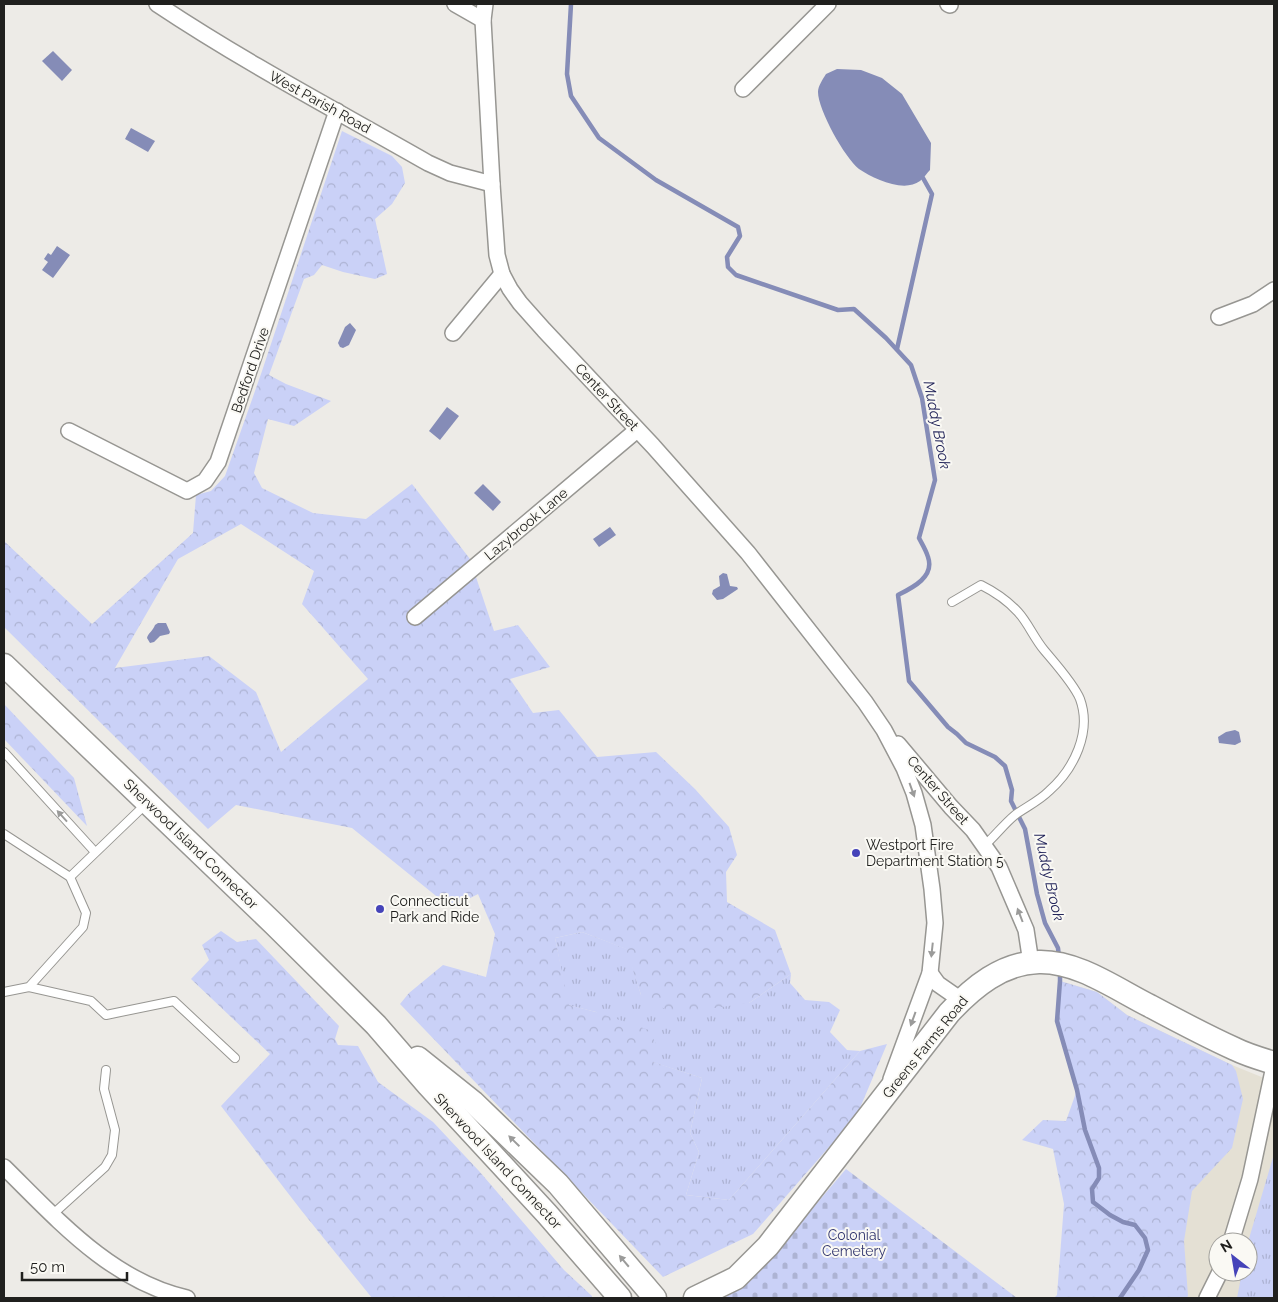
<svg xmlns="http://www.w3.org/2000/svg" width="1278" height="1302" font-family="Raleway,sans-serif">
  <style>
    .built { fill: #e4e0d4; fill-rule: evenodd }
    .grass { fill: url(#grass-tufts) }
    .forest { fill: url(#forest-crowns); fill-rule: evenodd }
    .cemetery { fill: url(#cemetery-stones) }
    .water { fill: #858cb7 }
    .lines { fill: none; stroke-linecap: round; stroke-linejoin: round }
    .stream { stroke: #858cb7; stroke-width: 4.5 }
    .lane-casing { stroke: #979692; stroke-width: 10 }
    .street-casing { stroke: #979692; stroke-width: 18 }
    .secondary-casing { stroke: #979692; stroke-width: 25 }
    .lane { stroke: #fff; stroke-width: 8 }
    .street { stroke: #fff; stroke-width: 15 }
    .secondary { stroke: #fff; stroke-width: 22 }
    .oneway { fill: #9b9b9a }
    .poi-dot { fill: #4543b9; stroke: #faf9f4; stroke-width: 2 }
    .labels { text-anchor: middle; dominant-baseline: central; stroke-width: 4; stroke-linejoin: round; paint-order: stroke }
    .street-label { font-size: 14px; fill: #20201e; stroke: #faf9f4 }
    .poi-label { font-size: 14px; fill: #20201e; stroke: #faf9f4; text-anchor: start }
    .park-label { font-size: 14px; fill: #343870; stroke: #faf9f4 }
    .water-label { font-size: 15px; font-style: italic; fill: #23255a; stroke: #faf9f4 }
  </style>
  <defs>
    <pattern id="grass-tufts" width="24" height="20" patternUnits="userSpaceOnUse" patternTransform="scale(1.25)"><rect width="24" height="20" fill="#cad1f7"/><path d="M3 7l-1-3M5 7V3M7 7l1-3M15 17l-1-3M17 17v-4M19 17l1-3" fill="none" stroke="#adb3d3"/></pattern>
    <pattern id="forest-crowns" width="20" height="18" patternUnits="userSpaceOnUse" patternTransform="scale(1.25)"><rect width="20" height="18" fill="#cad1f7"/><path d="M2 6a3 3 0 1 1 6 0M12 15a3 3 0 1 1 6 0" fill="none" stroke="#adb3d3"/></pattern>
    <pattern id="cemetery-stones" width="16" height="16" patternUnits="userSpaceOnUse" patternTransform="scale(1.25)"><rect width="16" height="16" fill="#cad1f7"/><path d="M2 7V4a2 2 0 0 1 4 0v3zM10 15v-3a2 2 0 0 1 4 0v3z" fill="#adb3d3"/></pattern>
  </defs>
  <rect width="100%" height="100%" fill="#edebe7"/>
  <path class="built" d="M 1060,981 L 1097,992 L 1127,1015 L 1232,1065 L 1274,1082 L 1274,1298 L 1120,1298 L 1077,1090 L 1057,1021 ZM 1218,1242 L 1248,1242 L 1248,1272 L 1218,1272 Z"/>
  <g class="grass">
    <polygon points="582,932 627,949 641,995 749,1003 791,974 790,983 805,1000 829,1002 840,1010 830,1032 847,1050 860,1051 729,1200 686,1195 699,1152 690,1133 702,1078 652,1062 596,1012 568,1005 555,938"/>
    <polygon points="1274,1154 1274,1298 1237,1298 1242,1272 1248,1272 1248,1242"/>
  </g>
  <g class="forest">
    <path d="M 342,131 L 392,156 L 402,167 L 405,183 L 392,204 L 375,219 L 387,274 L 375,279 L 343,272 L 322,265 L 314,275 L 304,279 L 269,375 L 286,384 L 331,401 L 294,426 L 268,419 L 254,473 L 262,488 L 313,513 L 366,519 L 412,484 L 470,559 L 494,631 L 518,625 L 550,667 L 510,679 L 533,713 L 559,710 L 597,757 L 656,752 L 695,789 L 729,827 L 737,855 L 726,872 L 727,902 L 775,930 L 791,974 L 749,1003 L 673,1014 L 641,995 L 626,949 L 582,932 L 555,938 L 569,1005 L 596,1012 L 649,1030 L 659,1050 L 653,1062 L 702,1078 L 690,1133 L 699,1152 L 686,1195 L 729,1200 L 860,1051 L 887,1044 L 857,1115 L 753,1234 L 663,1277 L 400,1004 L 409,993 L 443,965 L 486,977 L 495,934 L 478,894 L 451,908 L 352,828 L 236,805 L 208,829 L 4,627 L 4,541 L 92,624 L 193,533 L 196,495 L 211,491 L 225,476 L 261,374 ZM 241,524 L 314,571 L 302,604 L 368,679 L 281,752 L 256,692 L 209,656 L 115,668 L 178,559 Z"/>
    <polygon points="4,704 74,778 87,826 4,739"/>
    <polygon points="221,931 237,942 256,939 339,1026 335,1039 338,1045 358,1046 378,1082 433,1122 479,1171 564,1270 592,1296 592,1298 372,1298 301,1210 221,1106 270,1054 191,979 209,960 202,945"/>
    <polygon points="1060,981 1097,992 1127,1015 1232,1065 1236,1071 1243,1099 1232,1148 1192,1191 1184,1241 1188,1296 1186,1298 1054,1298 1057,1295 1064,1204 1053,1149 1022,1140 1043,1120 1066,1121 1077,1090 1057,1021"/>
  </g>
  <polygon class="cemetery" points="846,1169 1017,1298 725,1298 750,1278 795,1229"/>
  <g class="water">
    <polygon points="53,51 72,70 62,81 42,61"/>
    <path d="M 837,69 L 861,70 L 882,78 L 902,94 L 931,143 L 930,170 C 927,173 924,178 920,181 C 904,193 874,179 859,169 C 845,158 818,110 818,92 C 818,86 823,79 826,74 Z"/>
    <polygon points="131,128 155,141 148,152 125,139"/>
    <polygon points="57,246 70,255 53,278 42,270 48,262 44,259 48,253 51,255"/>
    <polygon points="350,323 356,330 349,345 343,348 340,347 338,343 345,327"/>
    <polygon points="447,407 459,416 440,440 429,431"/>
    <polygon points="483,484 501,502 493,511 474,493"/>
    <polygon points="610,527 616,535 599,547 593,539"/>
    <polygon points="723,573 727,574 730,586 737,587 738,589 723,599 717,600 712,594 713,590 720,586 719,576"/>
    <path d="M 158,623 L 166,623 L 170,632 L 169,634 L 160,636 L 154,642 L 150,643 L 147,638 C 148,633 153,631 155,625 Z"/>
    <polygon points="1235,730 1239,732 1241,742 1235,745 1219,743 1218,737 1226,732"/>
  </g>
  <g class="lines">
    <g class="stream">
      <path d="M 571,4 L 567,74 L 571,96 L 599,138 L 656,180 L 738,227 L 740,236 L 727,257 L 728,267 L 736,275 L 838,310 L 854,309 L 886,338 L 911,365 L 922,398 L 935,480 L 919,538 C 922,544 926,550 928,557 C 935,577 912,588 898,595 L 909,681 L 948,727 L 957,734 L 966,743 L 995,757 L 1005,766 L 1012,790 L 1011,801 L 1025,829 L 1037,894 L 1045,923 L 1058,948 L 1059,957"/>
      <polyline points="897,349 932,194 923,178"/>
      <polyline points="1060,970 1060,981 1057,1021 1077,1090 1085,1130 1099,1168 1099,1178 1092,1189 1093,1202 1110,1215 1123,1222 1135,1225 1145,1238 1148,1250 1139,1270 1120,1298"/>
    </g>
    <g class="lane-casing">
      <g id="lane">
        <path d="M 952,602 L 981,585 C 995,592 1007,600 1018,612 C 1028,623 1034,638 1044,650 C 1054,662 1074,684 1080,699 C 1092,732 1074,769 1049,791 C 1039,801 1026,807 1015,815 C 1004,824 995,836 985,845"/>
        <polyline points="4,752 95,852"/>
        <polyline points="4,834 70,877 86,913 83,927 29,987 4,992"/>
        <polyline points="70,877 146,804"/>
        <polyline points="29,987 91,1001 106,1015 174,1001 235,1058"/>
        <polyline points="52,1215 105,1167 112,1155 115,1130 104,1089 106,1070"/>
      </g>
    </g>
    <g class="street-casing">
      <g id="street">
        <path d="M 157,4 C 244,62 337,111 428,163 L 450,173 L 492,184"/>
        <polyline points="455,4 483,20"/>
        <polyline points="485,4 483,20 492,184 497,255 502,274 510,289 520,303 544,330 653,446 748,553 865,702 884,730 904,768 914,793 923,825 932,889 935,923 930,973 891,1079"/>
        <polyline points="948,4 950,5"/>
        <polyline points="743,89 828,4"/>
        <polyline points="1219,317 1253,304 1274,290"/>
        <polyline points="453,333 502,274"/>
        <polyline points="69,431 187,491 205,481 218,462 337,111"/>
        <polyline points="415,617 637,430"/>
        <polyline points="898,744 951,807 973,830 999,867 1026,930 1031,963"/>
        <polyline points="930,973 938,984 961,1000"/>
        <path d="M 4,1167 C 57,1219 111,1281 187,1298"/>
        <polyline points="1231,1242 1250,1179 1274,1066"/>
        <polyline points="1207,1298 1220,1272"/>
      </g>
    </g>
    <g class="secondary-casing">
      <g id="secondary">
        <polyline points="4,665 275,925 376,1025 428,1085 547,1214 620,1298"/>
        <polyline points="418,1058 473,1102 558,1184 655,1298"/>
        <path d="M 695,1298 L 736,1278 L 768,1246 L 949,1013 C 973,987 1002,963 1039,962 C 1078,961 1116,989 1150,1006 C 1178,1021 1206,1036 1235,1049 C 1247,1055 1261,1059 1274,1063"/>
      </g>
    </g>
    <use href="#lane" class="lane"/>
    <use href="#street" class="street"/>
    <use href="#secondary" class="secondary"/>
  </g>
  <defs><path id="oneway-solid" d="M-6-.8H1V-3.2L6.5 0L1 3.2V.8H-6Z" transform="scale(1.25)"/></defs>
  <g class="oneway">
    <use href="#oneway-solid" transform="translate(912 790) rotate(70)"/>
    <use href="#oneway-solid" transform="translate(62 816) rotate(-132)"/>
    <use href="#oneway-solid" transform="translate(1020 915) rotate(-111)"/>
    <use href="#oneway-solid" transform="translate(932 950) rotate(96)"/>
    <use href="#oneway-solid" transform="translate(913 1019) rotate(110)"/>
    <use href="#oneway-solid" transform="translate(514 1141) rotate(-136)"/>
    <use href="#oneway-solid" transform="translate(624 1261) rotate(-130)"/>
  </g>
  <g class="poi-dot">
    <circle cx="856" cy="853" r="5"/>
    <circle cx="380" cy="909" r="5"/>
  </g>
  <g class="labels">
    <g class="street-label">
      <text transform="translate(320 102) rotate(29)">West Parish Road</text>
      <text transform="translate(250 370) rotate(-71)">Bedford Drive</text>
      <text transform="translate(607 397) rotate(47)">Center Street</text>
      <text transform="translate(526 524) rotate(-40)">Lazybrook Lane</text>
      <text transform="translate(938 790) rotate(49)">Center Street</text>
      <text transform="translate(191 844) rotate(44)">Sherwood Island Connector</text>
      <text transform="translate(925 1047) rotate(-51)">Greens Farms Road</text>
      <text transform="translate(498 1161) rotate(47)">Sherwood Island Connector</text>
    </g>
    <g class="poi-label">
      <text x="866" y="845">Westport Fire<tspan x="866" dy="16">Department Station 5</tspan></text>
      <text x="390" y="901">Connecticut<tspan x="390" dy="16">Park and Ride</tspan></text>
    </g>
    <g class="park-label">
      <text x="854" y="1235">Colonial<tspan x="854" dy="16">Cemetery</tspan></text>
    </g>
    <g class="water-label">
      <text transform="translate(937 425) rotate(79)">Muddy Brook</text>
      <text transform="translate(1049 877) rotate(77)">Muddy Brook</text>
    </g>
  </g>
  <rect width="1278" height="1302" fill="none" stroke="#20201e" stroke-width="10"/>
  <g transform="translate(1233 1257) rotate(329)"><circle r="24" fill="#faf9f4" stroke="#a3a29e"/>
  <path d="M0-4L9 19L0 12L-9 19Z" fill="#4543b9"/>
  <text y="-8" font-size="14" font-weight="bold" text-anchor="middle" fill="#20201e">N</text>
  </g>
  <path d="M22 1272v8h105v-8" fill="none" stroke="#20201e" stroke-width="2.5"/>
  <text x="30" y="1272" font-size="15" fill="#20201e" stroke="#faf9f4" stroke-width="4" paint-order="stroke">50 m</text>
</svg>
